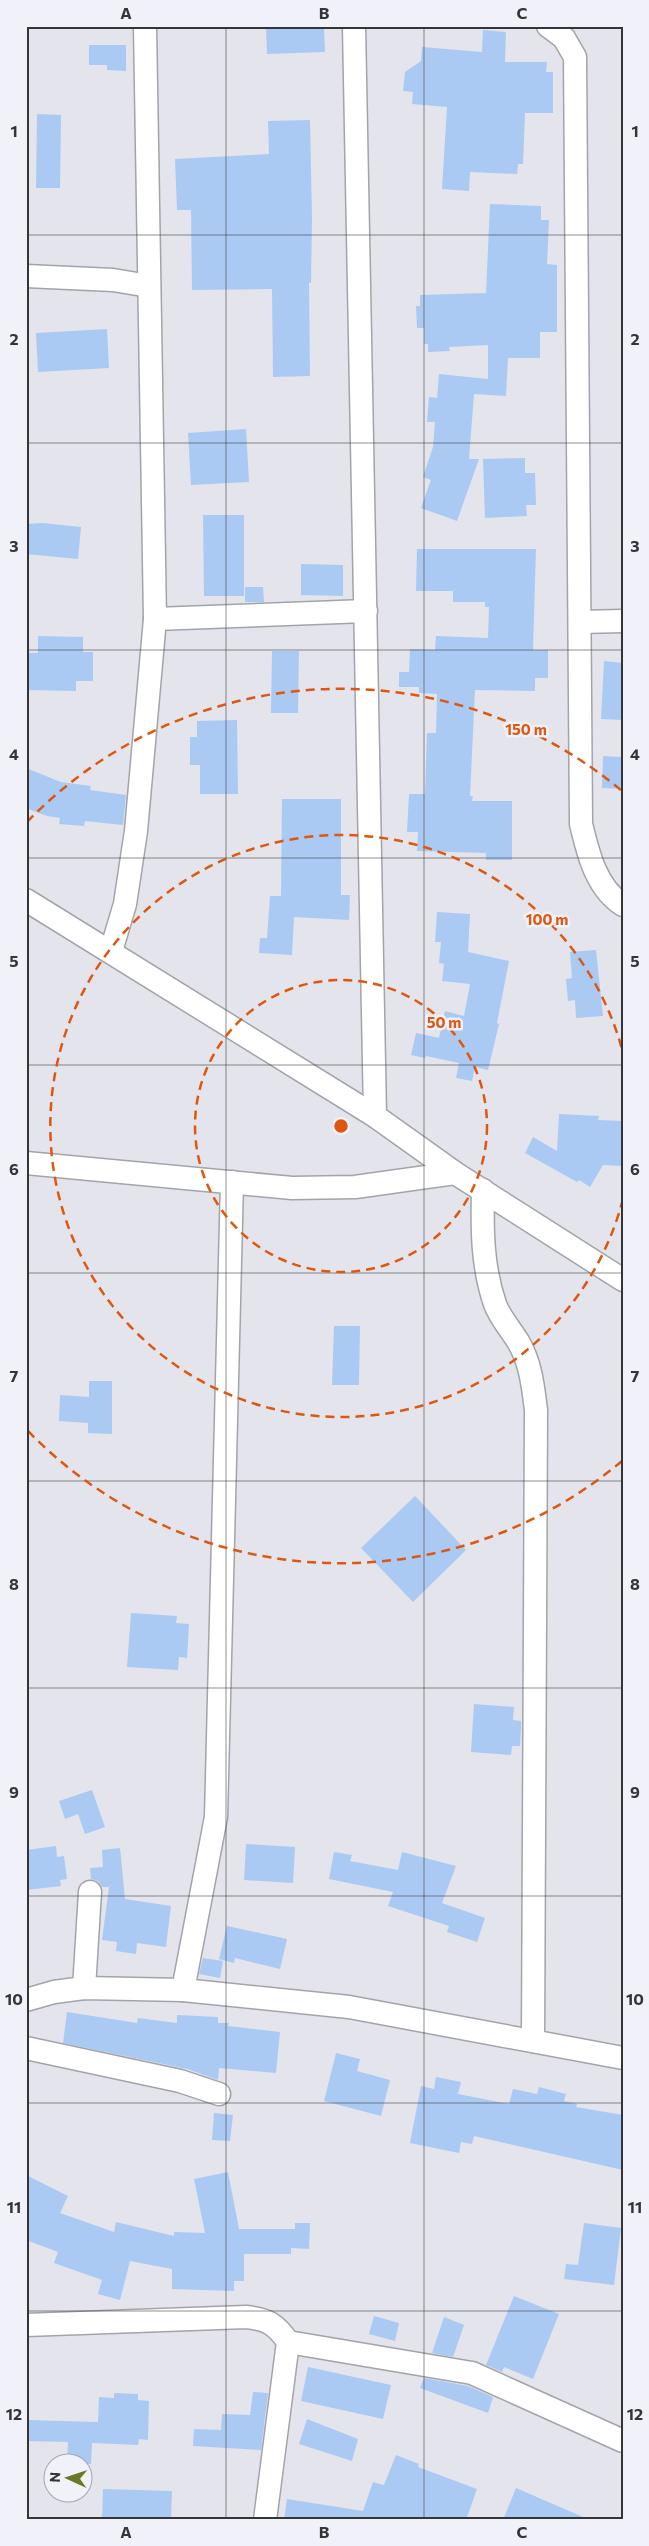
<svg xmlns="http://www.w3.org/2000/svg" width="649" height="2546" font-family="Commissioner,sans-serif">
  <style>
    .building { fill: #aacaf3 }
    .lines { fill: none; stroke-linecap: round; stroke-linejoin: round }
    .minor-casing { stroke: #a3a3aa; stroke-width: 25 }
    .minor { stroke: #fff; stroke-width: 22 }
    .grid { fill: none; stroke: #353538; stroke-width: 1; stroke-opacity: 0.55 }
    .ring { fill: none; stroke: #df570e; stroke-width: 2.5; stroke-dasharray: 9 6 }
    .centre { fill: #df570e; stroke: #f1f1f9; stroke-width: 2.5 }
    .ring-label { font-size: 15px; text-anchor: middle; font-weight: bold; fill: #df570e; stroke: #f1f1f9; stroke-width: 5; stroke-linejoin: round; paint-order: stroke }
    .neatline { fill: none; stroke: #353538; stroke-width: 2 }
    .grid-label { font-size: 16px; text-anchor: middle; font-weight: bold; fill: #353538 }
  </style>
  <rect width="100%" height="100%" fill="#e4e4ec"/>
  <g class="building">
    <polygon points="324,27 325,52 267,54 266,29"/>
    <polygon points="483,30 506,32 505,62 547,62 546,72 553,72 553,113 525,113 523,164 518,164 517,174 470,172 469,191 442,189 447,107 412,104 413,92 403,91 405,72 421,61 422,47 482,52"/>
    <polygon points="89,45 126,45 126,71 107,70 107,65 89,65"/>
    <polygon points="37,114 61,115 60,188 36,188"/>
    <polygon points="310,120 312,219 311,283 309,283 310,376 273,377 272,289 192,290 191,210 177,210 175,159 269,154 268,121"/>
    <polygon points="490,204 541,206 541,220 549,220 547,264 557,265 557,332 540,332 540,358 508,358 506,396 474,394 469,459 479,459 457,521 421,508 431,480 423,477 433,447 435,422 427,422 429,397 437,398 439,374 488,379 488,345 449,347 450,351 428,352 428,344 424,344 424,328 417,328 416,306 420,306 420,295 486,293"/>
    <polygon points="107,329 109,368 38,372 36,333"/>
    <polygon points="246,429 249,482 191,485 188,433"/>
    <polygon points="525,458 525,473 535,473 536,505 526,505 527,516 485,518 483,459"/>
    <polygon points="203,515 244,515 244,596 204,596"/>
    <polygon points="42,523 81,527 78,559 26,554 26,524"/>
    <polygon points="417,549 536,549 533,650 548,650 548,678 535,678 535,691 475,690 470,796 473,796 472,801 512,801 512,860 486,860 486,853 417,851 418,832 407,832 409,794 425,794 427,733 436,733 437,694 419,693 419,687 399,687 399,672 409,672 410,649 435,650 436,636 488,638 489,607 485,607 485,602 453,602 453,591 416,591"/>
    <polygon points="301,564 343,565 343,596 301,595"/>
    <polygon points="245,587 263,587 264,602 245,602"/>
    <polygon points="38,636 83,637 83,652 93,652 93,681 76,681 76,691 26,690 26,653 38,653"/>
    <polygon points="272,651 299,651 298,713 271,713"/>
    <polygon points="604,661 623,663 623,720 601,719"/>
    <polygon points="237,720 238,794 200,794 200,765 190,765 190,737 197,737 197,721"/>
    <polygon points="603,756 623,757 623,789 602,788"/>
    <polygon points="26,768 61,782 91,786 90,790 126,795 123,825 85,821 84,826 59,824 60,818 47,816 26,808"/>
    <polygon points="282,799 341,799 341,895 350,895 349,920 294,917 292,955 259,953 260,938 267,938 270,896 281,896"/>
    <polygon points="437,912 470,914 468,952 509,961 497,1023 499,1024 488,1070 475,1067 472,1081 456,1078 459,1063 426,1056 425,1058 411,1055 416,1033 439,1038 445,1011 464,1016 470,984 442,981 444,964 439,963 441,942 435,942"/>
    <polygon points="596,950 603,1016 576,1018 575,1000 568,1001 566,979 572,978 570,952"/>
    <polygon points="559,1114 599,1116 598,1120 623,1121 623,1166 603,1165 590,1187 579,1180 577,1182 525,1153 533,1137 557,1151"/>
    <polygon points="334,1326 360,1326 359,1385 332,1385"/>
    <polygon points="89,1381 112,1381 112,1434 88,1433 88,1423 59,1421 60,1395 89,1397"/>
    <polygon points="415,1496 466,1550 413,1602 361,1548"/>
    <polygon points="131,1613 177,1616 176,1623 189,1624 187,1658 179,1657 178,1670 127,1667"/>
    <polygon points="474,1704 514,1707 513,1720 521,1721 521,1727 520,1746 512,1746 511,1755 471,1752"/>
    <polygon points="92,1790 105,1827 85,1834 78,1814 65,1819 59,1801"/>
    <polygon points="246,1844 295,1847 293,1883 244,1880"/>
    <polygon points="56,1846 57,1857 64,1856 67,1879 60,1880 61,1886 26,1890 26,1850"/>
    <polygon points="120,1848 125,1899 171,1906 166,1947 137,1943 136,1954 116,1951 117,1942 102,1940 109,1887 102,1887 98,1881 91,1879 90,1868 103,1867 102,1850"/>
    <polygon points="334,1852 352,1855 350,1861 398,1870 402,1852 456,1866 442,1903 485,1918 477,1942 447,1932 449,1926 388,1906 393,1892 329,1879"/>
    <polygon points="227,1926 287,1939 280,1969 235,1958 234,1963 219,1959"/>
    <polygon points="203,1958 223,1961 220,1978 199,1974"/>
    <polygon points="67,2012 137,2023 138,2018 177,2023 177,2015 218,2017 218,2023 229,2023 228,2026 280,2032 276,2073 219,2068 218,2080 187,2069 63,2043"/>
    <polygon points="336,2053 360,2059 357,2071 390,2080 381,2116 324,2101"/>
    <polygon points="436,2077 461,2082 458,2094 509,2104 513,2089 537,2094 539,2087 566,2094 564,2101 577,2104 576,2107 623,2115 623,2170 474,2136 472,2144 461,2142 459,2153 410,2143 421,2086 434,2089"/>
    <polygon points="214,2113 233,2115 230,2141 212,2140"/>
    <polygon points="228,2172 239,2229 295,2229 295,2223 310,2223 309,2249 291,2248 291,2254 244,2254 244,2281 234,2281 234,2291 172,2289 172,2269 130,2261 120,2300 98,2294 102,2280 54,2263 58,2252 26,2240 26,2175 68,2196 60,2213 114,2232 116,2222 174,2236 174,2232 205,2233 194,2179"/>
    <polygon points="584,2223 621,2228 614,2285 564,2279 566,2264 578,2265"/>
    <polygon points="514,2296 559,2314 533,2379 504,2367 502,2372 486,2365"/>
    <polygon points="374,2316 399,2323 395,2341 369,2334"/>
    <polygon points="444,2317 464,2325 453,2357 432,2353"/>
    <polygon points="308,2367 391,2385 383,2419 301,2401"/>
    <polygon points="424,2378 468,2386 493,2397 488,2413 420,2388"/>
    <polygon points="253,2392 268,2393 261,2450 193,2446 194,2429 221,2430 222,2414 250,2415"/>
    <polygon points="114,2393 138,2394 138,2400 149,2401 148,2440 139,2439 138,2445 92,2443 91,2464 67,2464 68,2442 27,2441 27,2420 98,2422 99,2397 114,2398"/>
    <polygon points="307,2419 358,2439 352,2461 299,2444"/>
    <polygon points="396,2455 419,2464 418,2467 477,2489 466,2520 284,2520 287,2499 363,2511 373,2482 384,2485"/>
    <polygon points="516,2488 590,2520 503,2520"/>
    <polygon points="103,2489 172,2491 171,2520 102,2520"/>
  </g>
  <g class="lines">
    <g class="minor-casing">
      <g id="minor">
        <polyline points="354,26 375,1116"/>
        <path d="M 548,26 L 564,38 L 575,57 L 581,824 C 588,853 596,888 623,905"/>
        <polyline points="26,276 113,280 149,286"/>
        <polyline points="155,619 366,611"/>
        <polyline points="580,622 623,621"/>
        <polyline points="26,900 375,1116 455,1173 623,1280"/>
        <polyline points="111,951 125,904 136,831 155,619 145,26"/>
        <polyline points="26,1163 292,1188 355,1187 455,1173"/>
        <path d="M 483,1190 C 482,1229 482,1266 495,1304 C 500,1318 512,1331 519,1343 C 531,1364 533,1387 536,1410 L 533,2041"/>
        <polyline points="84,1988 90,1892"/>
        <polyline points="183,1990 216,1817 232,1182"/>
        <polyline points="26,2000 54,1992 84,1988 183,1990 349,2007 623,2058"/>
        <polyline points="26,2048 180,2081 219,2094"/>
        <path d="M 26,2325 L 246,2317 C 267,2319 276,2324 288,2342 L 265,2520"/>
        <polyline points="288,2342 472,2373 623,2441"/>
      </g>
    </g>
    <use href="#minor" class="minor"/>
  </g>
  <path class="grid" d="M 226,26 L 226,2520M 424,26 L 424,2520M 26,235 L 623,235M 26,443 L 623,443M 26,650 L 623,650M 26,858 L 623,858M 26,1065 L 623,1065M 26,1273 L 623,1273M 26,1481 L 623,1481M 26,1688 L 623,1688M 26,1896 L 623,1896M 26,2103 L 623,2103M 26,2311 L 623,2311"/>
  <g class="ring">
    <circle cx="341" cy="1126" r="146"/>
    <path d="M623 1199A291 291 0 1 1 623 1053"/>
    <path d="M622 1461A437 437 0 0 1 27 1430M27 822A437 437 0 0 1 622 791"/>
  </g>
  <circle cx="341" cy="1126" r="8" class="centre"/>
  <g class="ring-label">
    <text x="526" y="735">150 m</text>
    <text x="547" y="925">100 m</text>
    <text x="444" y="1028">50 m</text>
  </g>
  <rect width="649" height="2546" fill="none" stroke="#f1f1f9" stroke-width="55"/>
  <g transform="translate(68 2478) rotate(273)"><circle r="24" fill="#f1f1f9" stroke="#a6a6ac"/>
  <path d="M0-4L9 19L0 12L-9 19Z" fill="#697927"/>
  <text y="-8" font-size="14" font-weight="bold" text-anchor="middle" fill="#353538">N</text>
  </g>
  <rect x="28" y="28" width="594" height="2490" class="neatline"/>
  <g class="grid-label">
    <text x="126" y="19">A</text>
    <text x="324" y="19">B</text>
    <text x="522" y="19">C</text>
    <text x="14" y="137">1</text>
    <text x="635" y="137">1</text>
    <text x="14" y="345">2</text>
    <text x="635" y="345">2</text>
    <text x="14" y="552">3</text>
    <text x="635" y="552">3</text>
    <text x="14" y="760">4</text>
    <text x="635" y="760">4</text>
    <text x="14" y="967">5</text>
    <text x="635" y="967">5</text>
    <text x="14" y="1175">6</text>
    <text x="635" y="1175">6</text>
    <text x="14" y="1382">7</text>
    <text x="635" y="1382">7</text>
    <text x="14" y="1590">8</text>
    <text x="635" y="1590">8</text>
    <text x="14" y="1798">9</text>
    <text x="635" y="1798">9</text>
    <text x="14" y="2005">10</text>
    <text x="635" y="2005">10</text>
    <text x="14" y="2213">11</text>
    <text x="635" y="2213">11</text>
    <text x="14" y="2420">12</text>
    <text x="635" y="2420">12</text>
    <text x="126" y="2538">A</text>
    <text x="324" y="2538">B</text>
    <text x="522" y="2538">C</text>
  </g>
</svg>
